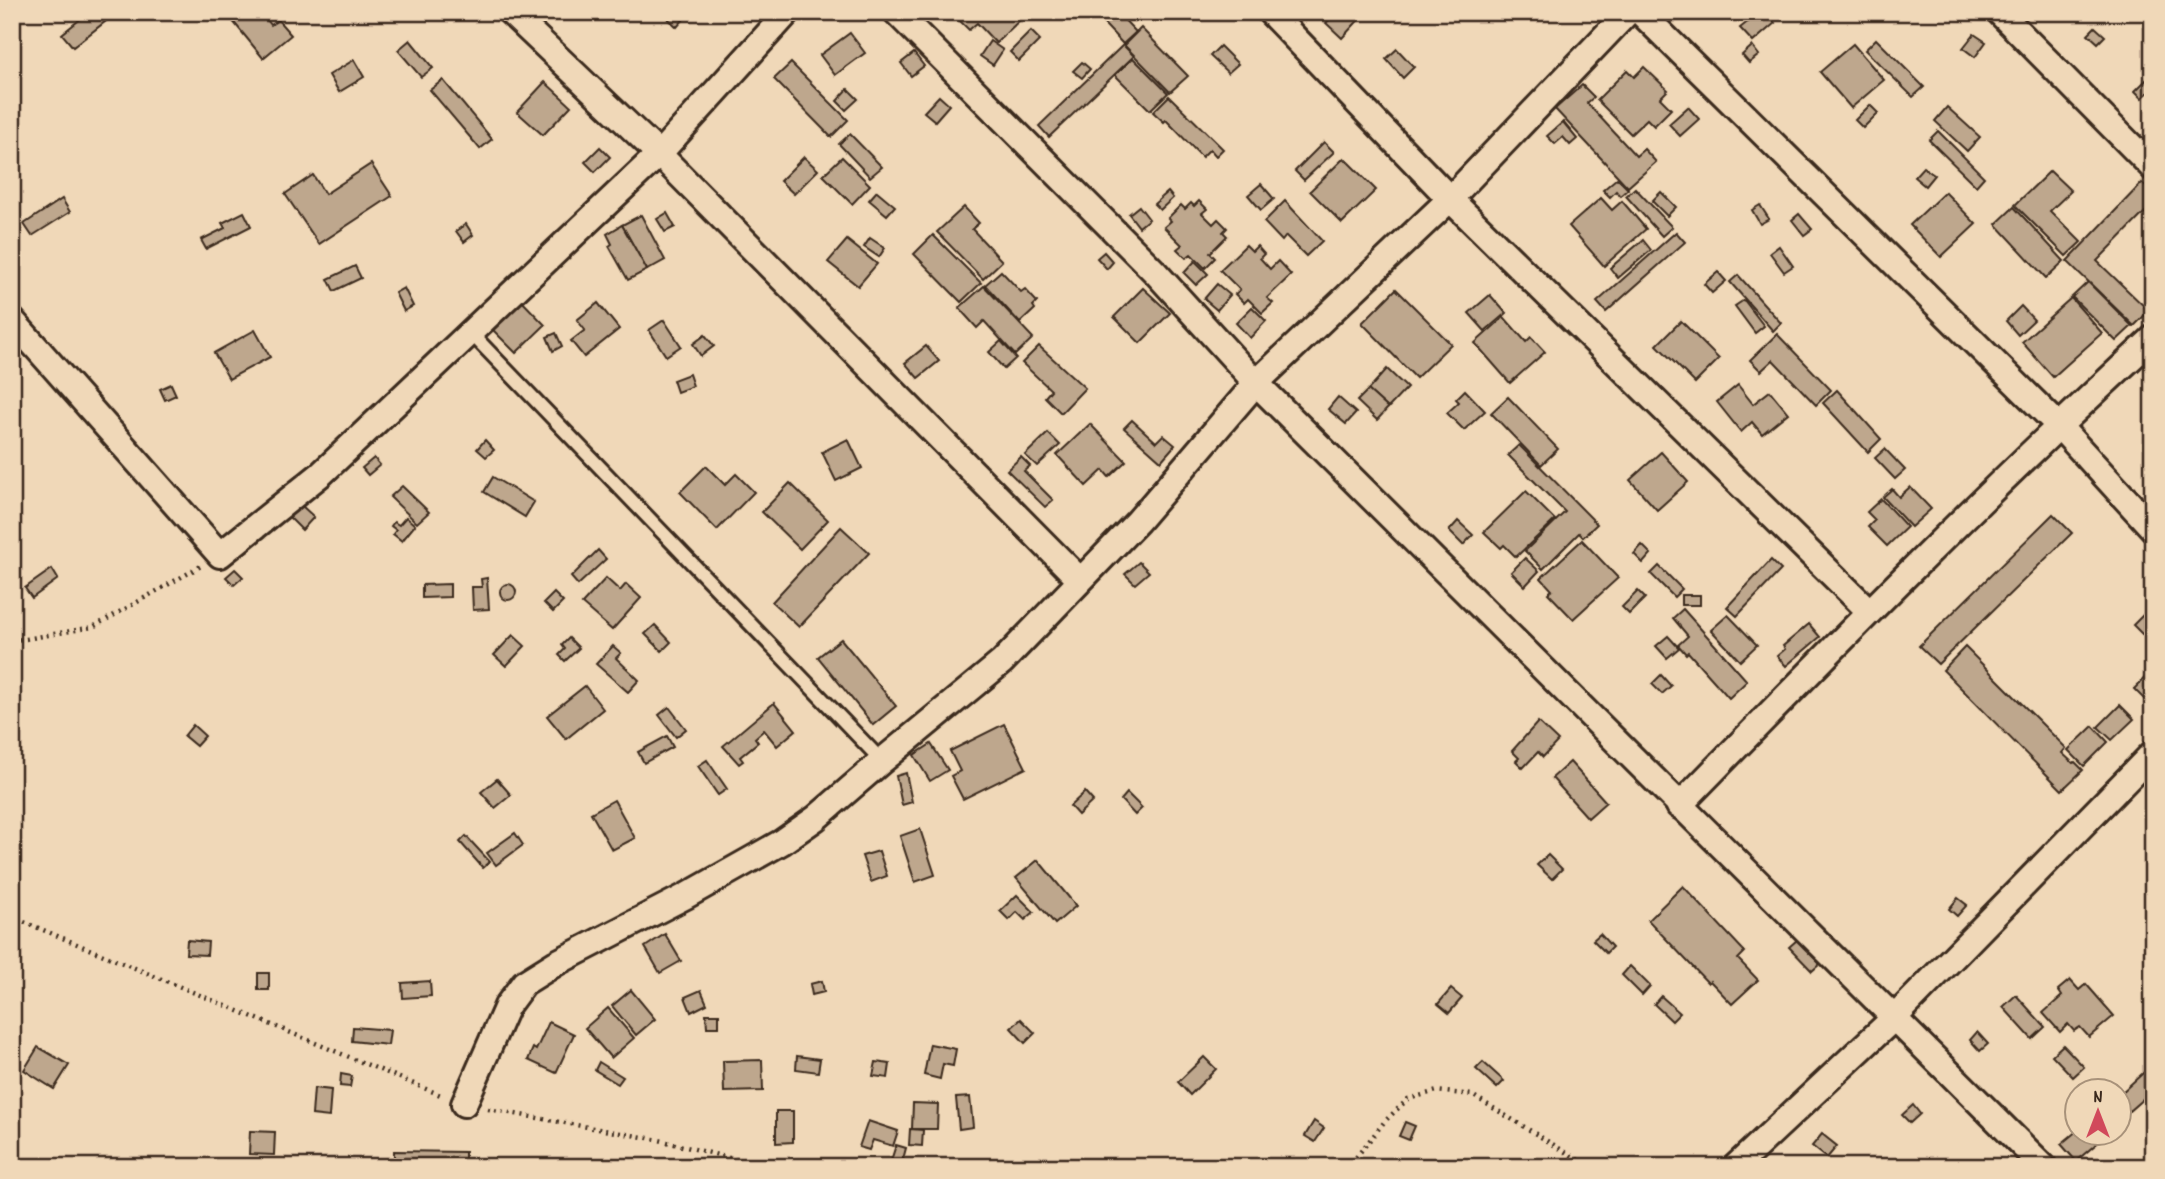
<svg xmlns="http://www.w3.org/2000/svg" width="2165" height="1179" font-family="Dekko,sans-serif">
  <style>
    .building { fill: #bea78d; stroke: #3b2a1e; stroke-width: 2 }
    .lines { fill: none; stroke-linecap: round; stroke-linejoin: round }
    .service-casing { stroke: #3b2a1e; stroke-width: 18 }
    .minor-casing { stroke: #3b2a1e; stroke-width: 30 }
    .path { stroke: #3b2a1e; stroke-width: 4.5; stroke-dasharray: 2 5; stroke-linecap: butt }
    .service { stroke: #f0d8b8; stroke-width: 12 }
    .minor { stroke: #f0d8b8; stroke-width: 24 }
  </style>
  <rect width="100%" height="100%" fill="#f0d8b8"/>
  <filter id="ink" filterUnits="userSpaceOnUse"><feTurbulence type="fractalNoise" baseFrequency=".0143" numOctaves="2"/><feDisplacementMap in="SourceGraphic" scale="14" xChannelSelector="R" yChannelSelector="G"/><feConvolveMatrix kernelMatrix="1 2 1 2 8 2 1 2 1" color-interpolation-filters="sRGB"/></filter>
  <g filter="url(#ink)">
    <g class="building">
      <polygon points="89,12 98,12 106,21 73,47 62,34"/>
      <polygon points="241,12 261,12 271,25 278,20 291,35 263,58 232,20"/>
      <polygon points="661,12 690,12 677,27"/>
      <polygon points="961,12 1022,12 1025,15 996,43 977,23 969,30 956,17"/>
      <polygon points="1093,12 1117,12 1136,32 1123,44"/>
      <polygon points="1336,12 1366,12 1342,38 1326,23"/>
      <polygon points="1760,12 1766,12 1775,23 1753,42 1740,28"/>
      <polygon points="2095,27 2105,36 2098,43 2088,34"/>
      <polygon points="1141,28 1188,76 1170,92 1124,45"/>
      <polygon points="1031,31 1040,40 1019,61 1010,52"/>
      <polygon points="850,33 865,53 835,75 820,55"/>
      <polygon points="1974,34 1986,42 1975,57 1963,48"/>
      <polygon points="1876,39 1924,87 1913,97 1865,50"/>
      <polygon points="410,40 433,68 421,77 398,50"/>
      <polygon points="990,41 1003,50 993,65 980,56"/>
      <polygon points="1853,44 1884,80 1851,108 1820,72"/>
      <polygon points="1123,45 1134,56 1049,137 1039,126"/>
      <polygon points="1220,46 1238,64 1228,73 1210,56"/>
      <polygon points="1752,46 1759,55 1749,63 1742,55"/>
      <polygon points="1397,49 1414,67 1403,78 1386,59"/>
      <polygon points="914,53 924,66 911,76 901,63"/>
      <polygon points="1133,58 1168,93 1150,110 1115,75"/>
      <polygon points="354,60 364,77 339,92 329,75"/>
      <polygon points="1082,62 1090,69 1082,78 1073,71"/>
      <polygon points="791,63 848,120 831,137 774,79"/>
      <polygon points="1644,67 1668,90 1660,98 1671,109 1654,126 1647,119 1631,134 1597,100 1627,70 1634,77"/>
      <polygon points="2150,76 2153,78 2153,88 2142,98 2135,91"/>
      <polygon points="443,80 492,139 480,149 430,90"/>
      <polygon points="545,82 571,106 543,135 517,112"/>
      <polygon points="1582,85 1594,97 1587,103 1636,156 1644,149 1656,162 1628,187 1555,109"/>
      <polygon points="848,89 858,99 846,110 837,101"/>
      <polygon points="939,96 949,105 935,121 924,112"/>
      <polygon points="1169,96 1223,149 1216,156 1210,149 1202,157 1166,120 1164,122 1153,112"/>
      <polygon points="1870,105 1878,113 1863,128 1855,120"/>
      <polygon points="1688,107 1699,119 1680,136 1669,124"/>
      <polygon points="1947,107 1980,137 1967,151 1935,121"/>
      <polygon points="1563,122 1577,139 1570,145 1563,137 1555,144 1547,136"/>
      <polygon points="1938,131 1984,177 1976,186 1929,140"/>
      <polygon points="850,134 882,167 870,177 839,144"/>
      <polygon points="1324,142 1334,152 1304,180 1295,171"/>
      <polygon points="600,147 610,157 595,172 585,162"/>
      <polygon points="804,157 818,170 794,194 780,181"/>
      <polygon points="842,157 870,185 852,204 823,175"/>
      <polygon points="1344,158 1376,190 1342,223 1310,191"/>
      <polygon points="371,164 392,196 319,244 285,194 313,175 325,194"/>
      <polygon points="1923,167 1934,175 1925,186 1914,177"/>
      <polygon points="2050,171 2071,191 2050,211 2081,242 2066,256 2015,205"/>
      <polygon points="1617,178 1628,189 1620,196 1616,191 1610,197 1603,190"/>
      <polygon points="2142,183 2153,193 2153,204 2097,261 2149,311 2134,326 2067,261"/>
      <polygon points="1261,184 1274,199 1261,210 1248,195"/>
      <polygon points="1635,188 1672,227 1662,236 1626,196"/>
      <polygon points="877,191 895,206 887,215 869,200"/>
      <polygon points="1168,192 1173,198 1160,210 1154,204"/>
      <polygon points="1661,192 1676,207 1667,216 1652,201"/>
      <polygon points="1945,192 1976,224 1941,257 1910,225"/>
      <polygon points="1601,198 1612,210 1622,201 1646,229 1604,266 1569,226"/>
      <polygon points="62,199 70,212 32,236 24,224"/>
      <polygon points="1199,201 1207,209 1202,213 1213,224 1218,219 1227,228 1223,232 1227,236 1210,253 1215,258 1205,268 1191,254 1186,258 1177,249 1182,245 1164,227 1171,221 1168,218 1181,205 1185,209 1191,203 1194,206"/>
      <polygon points="1285,201 1322,241 1306,256 1286,236 1282,241 1264,222"/>
      <polygon points="1760,205 1769,219 1760,224 1752,210"/>
      <polygon points="1139,206 1149,219 1139,227 1129,214"/>
      <polygon points="964,207 979,223 972,229 1002,261 983,279 937,232"/>
      <polygon points="2014,207 2064,261 2046,278 1996,224"/>
      <polygon points="244,212 251,226 206,249 201,240 225,228 222,223"/>
      <polygon points="667,213 675,227 665,232 657,219"/>
      <polygon points="1799,214 1812,229 1804,235 1792,220"/>
      <polygon points="641,215 665,260 647,270 622,225"/>
      <polygon points="466,224 473,235 464,242 456,231"/>
      <polygon points="622,225 647,270 628,280 609,246 612,244 607,234"/>
      <polygon points="1676,232 1685,242 1606,312 1597,302"/>
      <polygon points="933,235 981,283 961,302 914,254"/>
      <polygon points="870,238 885,248 879,257 864,247"/>
      <polygon points="847,240 877,264 858,286 828,262"/>
      <polygon points="1643,240 1651,250 1618,278 1610,268"/>
      <polygon points="1246,245 1252,251 1257,246 1264,254 1260,258 1270,269 1278,261 1291,275 1267,298 1273,303 1262,313 1248,299 1244,303 1235,294 1240,290 1220,270"/>
      <polygon points="1779,246 1793,266 1784,272 1770,253"/>
      <polygon points="1104,252 1113,262 1107,269 1097,258"/>
      <polygon points="1195,261 1208,274 1196,285 1184,273"/>
      <polygon points="355,266 361,278 334,291 328,279"/>
      <polygon points="1001,271 1021,292 1025,289 1037,302 1033,306 1035,309 1020,323 985,285"/>
      <polygon points="1718,272 1726,281 1712,293 1704,284"/>
      <polygon points="1738,275 1781,323 1773,331 1730,282"/>
      <polygon points="2088,282 2132,326 2116,341 2072,297"/>
      <polygon points="1217,284 1230,295 1217,310 1204,299"/>
      <polygon points="984,286 1033,338 1015,355 984,321 977,328 959,308"/>
      <polygon points="404,288 413,306 404,311 395,293"/>
      <polygon points="1143,288 1170,313 1140,343 1114,317"/>
      <polygon points="1396,289 1451,344 1416,378 1362,323"/>
      <polygon points="1490,295 1506,313 1485,331 1469,313"/>
      <polygon points="519,298 545,325 516,353 489,326"/>
      <polygon points="2071,298 2102,333 2053,377 2022,342"/>
      <polygon points="1744,300 1764,326 1755,333 1735,306"/>
      <polygon points="598,303 619,329 584,357 571,341 585,330 577,320"/>
      <polygon points="2021,306 2034,320 2018,335 2006,321"/>
      <polygon points="1252,307 1266,321 1250,338 1236,323"/>
      <polygon points="1504,317 1526,342 1531,337 1545,352 1510,383 1475,343"/>
      <polygon points="664,320 681,346 666,356 649,330"/>
      <polygon points="1681,321 1719,359 1695,383 1657,345"/>
      <polygon points="255,330 270,357 229,379 214,353"/>
      <polygon points="556,333 562,346 553,351 547,337"/>
      <polygon points="1777,334 1831,390 1816,405 1773,360 1761,371 1750,360"/>
      <polygon points="705,335 714,346 701,356 693,344"/>
      <polygon points="1001,341 1016,358 1004,369 989,352"/>
      <polygon points="926,346 939,361 918,378 905,363"/>
      <polygon points="1039,346 1085,388 1061,413 1045,397 1051,390 1022,363"/>
      <polygon points="1387,369 1407,388 1388,408 1368,390"/>
      <polygon points="689,374 693,386 677,392 673,380"/>
      <polygon points="171,384 176,395 165,400 160,389"/>
      <polygon points="1738,385 1753,404 1770,391 1788,413 1762,434 1752,422 1741,432 1717,402"/>
      <polygon points="1368,390 1388,408 1377,420 1357,401"/>
      <polygon points="1465,390 1485,411 1464,430 1447,413 1459,402 1456,399"/>
      <polygon points="1837,390 1881,439 1868,452 1823,403"/>
      <polygon points="1338,397 1356,413 1346,424 1328,409"/>
      <polygon points="1508,397 1558,449 1541,465 1491,413"/>
      <polygon points="1132,420 1156,442 1163,435 1175,445 1161,461 1124,428"/>
      <polygon points="1090,424 1126,461 1109,477 1103,470 1086,486 1057,455"/>
      <polygon points="1048,433 1060,445 1037,466 1025,455"/>
      <polygon points="848,439 862,468 836,481 822,452"/>
      <polygon points="485,440 494,450 486,457 477,449"/>
      <polygon points="1519,445 1597,524 1583,537 1579,533 1543,569 1525,551 1565,512 1508,455"/>
      <polygon points="1885,449 1905,470 1895,479 1875,458"/>
      <polygon points="1661,452 1688,482 1657,510 1630,480"/>
      <polygon points="1021,457 1030,466 1024,471 1053,500 1045,507 1007,470"/>
      <polygon points="374,458 380,465 368,475 362,468"/>
      <polygon points="706,466 725,485 736,474 754,492 717,530 680,492"/>
      <polygon points="493,477 534,502 525,517 484,492"/>
      <polygon points="790,483 828,520 800,549 762,512"/>
      <polygon points="402,486 429,512 417,523 390,497"/>
      <polygon points="1910,487 1931,509 1911,527 1883,497 1892,489 1899,497"/>
      <polygon points="1526,491 1555,520 1516,557 1504,545 1501,548 1484,532"/>
      <polygon points="1881,499 1907,527 1887,546 1868,527 1875,520 1867,512"/>
      <polygon points="301,505 314,517 302,530 289,517"/>
      <polygon points="2053,514 2072,533 1938,664 1919,646"/>
      <polygon points="406,517 415,525 402,541 393,534 396,530 391,526 394,522 399,525"/>
      <polygon points="1458,521 1473,535 1463,545 1449,531"/>
      <polygon points="841,527 869,553 799,627 772,602"/>
      <polygon points="1582,540 1618,578 1573,619 1548,593 1552,590 1541,578"/>
      <polygon points="1642,545 1651,554 1643,563 1634,554"/>
      <polygon points="598,550 606,559 578,585 571,577"/>
      <polygon points="1525,558 1539,571 1525,586 1511,572"/>
      <polygon points="1771,560 1781,570 1737,616 1727,607"/>
      <polygon points="1139,562 1149,572 1135,584 1125,574"/>
      <polygon points="1659,566 1682,589 1674,597 1651,574"/>
      <polygon points="52,569 58,579 32,598 25,588"/>
      <polygon points="235,569 243,577 234,585 226,577"/>
      <polygon points="487,578 489,609 473,610 472,587 482,587 481,579"/>
      <polygon points="606,578 620,591 626,584 641,598 612,630 582,604"/>
      <circle cx="508" cy="592" r="8"/>
      <polygon points="450,584 450,597 422,598 422,585"/>
      <polygon points="1638,591 1645,598 1629,614 1622,607"/>
      <polygon points="554,593 563,602 553,612 544,603"/>
      <rect x="1681" y="595" width="19" height="10"/>
      <polygon points="2153,605 2153,645 2133,625"/>
      <polygon points="1683,609 1747,681 1729,698 1688,652 1686,654 1678,645 1688,636 1673,618"/>
      <polygon points="1728,615 1757,645 1740,661 1711,630"/>
      <polygon points="1809,624 1820,637 1786,666 1777,656 1785,649 1783,646"/>
      <polygon points="655,625 671,642 662,651 645,634"/>
      <polygon points="513,635 525,646 506,666 494,655"/>
      <polygon points="1668,636 1679,648 1667,658 1656,646"/>
      <polygon points="569,638 579,648 565,661 559,655 565,649 562,645"/>
      <polygon points="841,639 896,706 873,725 818,657"/>
      <polygon points="613,646 621,653 616,658 639,680 628,692 596,664"/>
      <polygon points="1965,647 2066,748 2062,753 2073,763 2075,762 2083,770 2062,790 1943,670"/>
      <polygon points="2153,669 2153,703 2150,705 2134,689"/>
      <polygon points="1661,675 1671,686 1662,694 1652,684"/>
      <polygon points="585,686 603,709 566,739 547,716"/>
      <polygon points="774,703 796,730 777,746 764,730 755,738 758,742 740,757 743,761 739,764 723,746"/>
      <polygon points="2120,705 2134,719 2112,740 2098,727"/>
      <polygon points="669,707 686,729 676,737 659,715"/>
      <polygon points="1538,722 1558,741 1543,757 1538,752 1523,768 1516,761 1519,758 1512,751"/>
      <polygon points="1004,724 1026,768 963,799 951,776 960,771 950,751"/>
      <polygon points="193,725 205,736 196,746 184,736"/>
      <polygon points="2093,726 2108,742 2084,766 2068,750"/>
      <polygon points="667,736 673,747 644,763 638,752"/>
      <polygon points="931,744 948,770 930,781 914,755"/>
      <polygon points="707,760 727,789 718,795 698,766"/>
      <polygon points="1570,762 1606,802 1588,818 1552,778"/>
      <polygon points="906,773 912,802 902,805 896,776"/>
      <polygon points="497,779 511,795 495,808 481,792"/>
      <polygon points="1085,792 1093,801 1078,815 1070,806"/>
      <polygon points="1127,793 1142,808 1135,815 1121,800"/>
      <polygon points="614,800 635,838 612,850 591,813"/>
      <polygon points="920,829 935,875 915,882 900,836"/>
      <polygon points="515,833 523,845 496,865 487,853"/>
      <polygon points="466,836 490,862 483,868 460,842"/>
      <polygon points="879,851 887,876 871,882 862,856"/>
      <polygon points="1548,855 1562,869 1552,879 1537,865"/>
      <polygon points="1038,860 1076,906 1055,924 1016,878"/>
      <polygon points="1683,886 1745,952 1738,959 1758,980 1732,1004 1710,981 1708,983 1648,920"/>
      <polygon points="1017,895 1034,912 1025,920 1017,912 1009,920 1000,911"/>
      <polygon points="1958,898 1967,905 1957,916 1949,909"/>
      <polygon points="665,934 681,961 660,973 645,947"/>
      <polygon points="1600,934 1612,947 1606,953 1593,940"/>
      <polygon points="187,940 208,942 207,955 186,954"/>
      <polygon points="1797,940 1820,964 1812,971 1789,947"/>
      <polygon points="1630,966 1650,986 1642,995 1622,975"/>
      <rect x="258" y="973" width="11" height="17"/>
      <polygon points="2070,980 2079,990 2086,984 2114,1016 2089,1037 2080,1027 2074,1031 2068,1024 2060,1032 2043,1013 2062,996 2058,990"/>
      <polygon points="430,981 431,996 403,998 402,983"/>
      <polygon points="822,981 824,992 812,995 810,984"/>
      <polygon points="1451,989 1462,998 1449,1013 1438,1004"/>
      <polygon points="631,990 655,1019 636,1035 612,1006"/>
      <polygon points="701,990 707,1004 691,1012 685,997"/>
      <polygon points="2016,995 2045,1027 2032,1039 2003,1007"/>
      <polygon points="1661,996 1680,1013 1672,1021 1654,1004"/>
      <polygon points="608,1008 634,1038 611,1058 585,1028"/>
      <polygon points="706,1014 719,1014 719,1027 707,1027"/>
      <polygon points="1021,1019 1035,1033 1025,1043 1011,1028"/>
      <polygon points="549,1022 574,1034 556,1073 528,1060 533,1048 536,1050"/>
      <polygon points="353,1027 390,1030 388,1045 352,1041"/>
      <polygon points="1977,1032 1988,1044 1980,1051 1970,1040"/>
      <polygon points="930,1044 956,1049 953,1066 943,1064 940,1079 924,1075"/>
      <polygon points="2063,1045 2084,1067 2073,1077 2052,1055"/>
      <polygon points="38,1047 69,1065 54,1089 24,1070"/>
      <polygon points="797,1056 820,1059 818,1072 796,1069"/>
      <polygon points="1204,1057 1216,1069 1190,1095 1178,1082"/>
      <polygon points="762,1060 763,1091 724,1092 723,1061"/>
      <polygon points="599,1062 623,1077 618,1084 595,1070"/>
      <polygon points="876,1062 890,1064 888,1078 873,1076"/>
      <polygon points="1483,1062 1504,1081 1497,1088 1476,1069"/>
      <polygon points="2153,1064 2153,1090 2129,1111 2120,1101 2120,1094"/>
      <polygon points="341,1074 352,1076 350,1087 340,1086"/>
      <polygon points="314,1088 331,1090 329,1117 312,1115"/>
      <polygon points="970,1097 973,1127 959,1129 956,1098"/>
      <polygon points="913,1103 938,1104 937,1129 912,1129"/>
      <polygon points="1913,1105 1920,1114 1910,1123 1902,1115"/>
      <polygon points="776,1111 793,1111 793,1142 776,1143"/>
      <polygon points="868,1121 898,1131 893,1146 873,1140 869,1150 859,1147"/>
      <polygon points="1314,1121 1324,1128 1315,1142 1305,1136"/>
      <polygon points="1405,1122 1415,1126 1409,1140 1399,1136"/>
      <polygon points="910,1129 923,1130 922,1146 909,1145"/>
      <polygon points="2078,1130 2078,1134 2108,1134 2076,1161 2061,1144"/>
      <polygon points="250,1131 275,1132 274,1155 249,1154"/>
      <polygon points="1822,1134 1837,1146 1827,1158 1812,1146"/>
      <polygon points="896,1145 906,1148 901,1167 889,1167"/>
      <polygon points="394,1151 465,1152 465,1167 394,1167"/>
    </g>
    <g class="lines">
      <g class="service-casing">
        <polyline id="service" points="470,332 882,761"/>
      </g>
      <g class="minor-casing">
        <g id="minor">
          <polyline points="510,12 659,154 1080,580"/>
          <polyline points="896,12 1156,273 1256,383 2044,1167"/>
          <polyline points="1270,12 1450,199 1869,611"/>
          <polyline points="1640,12 2058,425 2153,529"/>
          <polyline points="1999,12 2153,168"/>
          <polyline points="12,320 220,555 321,474 659,154 788,12"/>
          <path d="M 1679,806 C 1834,647 1989,489 2153,338"/>
          <polyline points="464,1104 507,1006 524,983 556,963 686,896 782,842 816,818 882,761 1002,662 1138,521 1256,383 1450,199 1628,12"/>
          <polyline points="1735,1167 1895,1017 2153,753"/>
        </g>
      </g>
      <g class="path">
        <polyline points="12,640 26,639 93,627 201,566"/>
        <polyline points="12,915 24,922 443,1096"/>
        <polyline points="488,1109 659,1140 765,1167"/>
        <polyline points="1346,1167 1357,1156 1385,1121 1408,1099 1437,1091 1472,1095 1590,1167"/>
      </g>
      <use href="#service" class="service"/>
      <use href="#minor" class="minor"/>
    </g>
  </g>
  <rect width="2165" height="1179" fill="none" stroke="#f0d8b8" stroke-width="42"/>
  <rect x="21" y="21" width="2123" height="1137" fill="none" stroke="#3b2a1e" stroke-width="2.5" filter="url(#ink)"/>
  <g transform="translate(2098 1112)"><circle r="33" fill="#f0d8b8" stroke="#a8927a" stroke-width="2"/>
  <path d="M0-5L12 26L0 18L-12 26Z" fill="#d1495b"/>
  <text y="-10" font-size="19" font-weight="bold" text-anchor="middle" fill="#3b2a1e">N</text>
  </g>
</svg>
